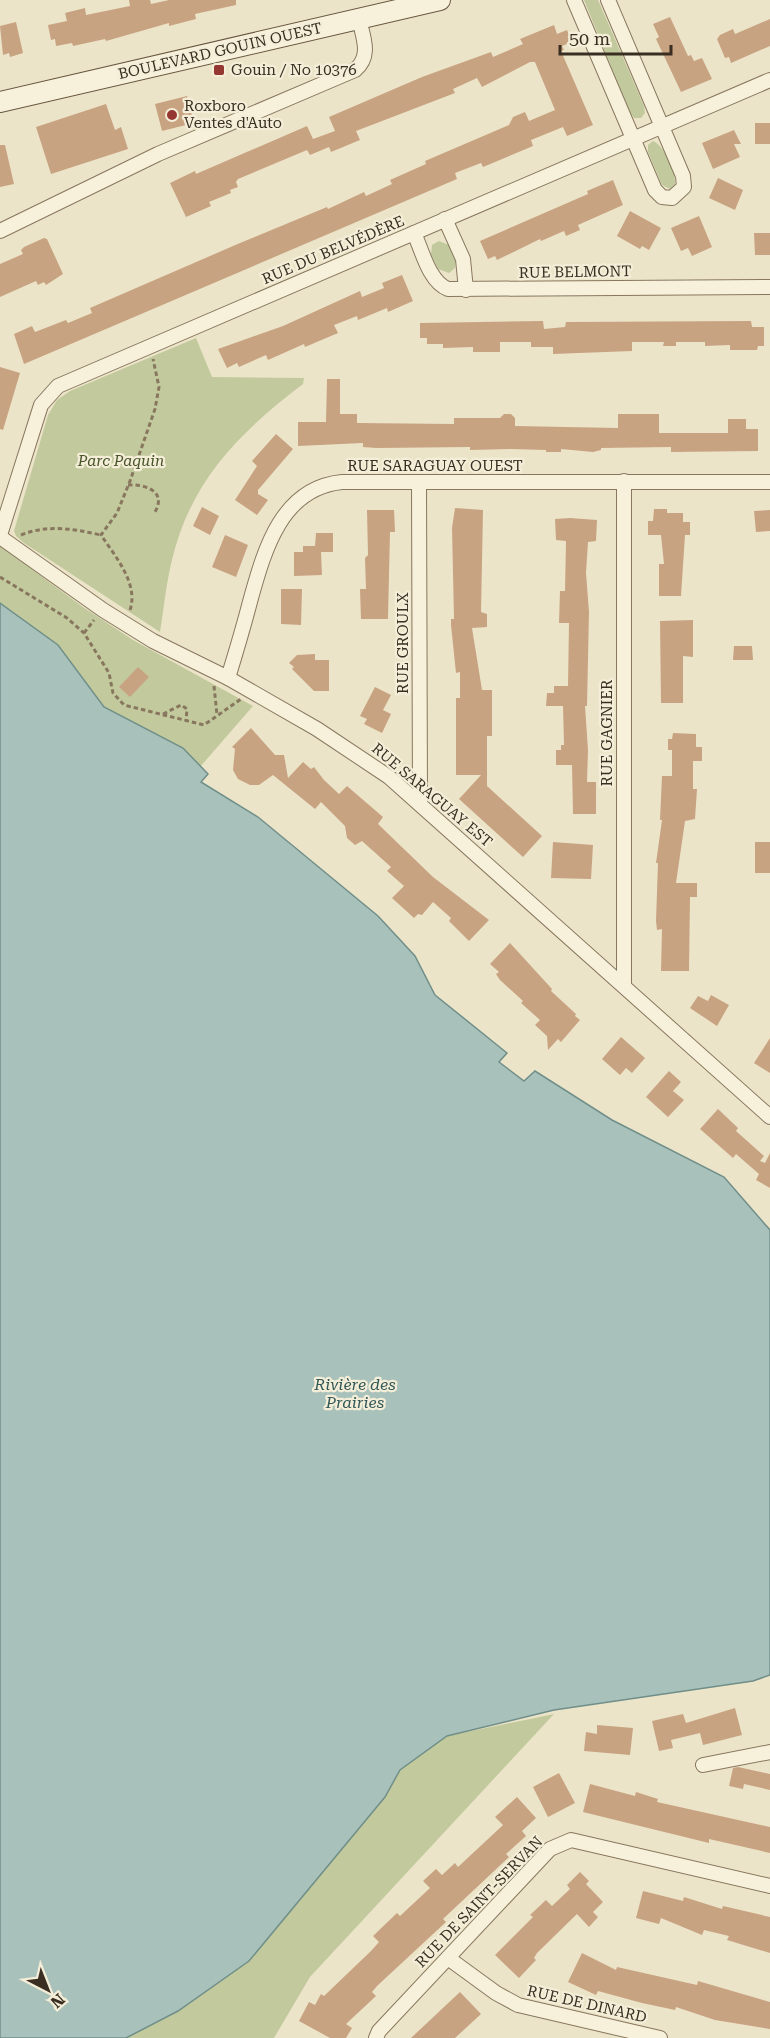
<svg xmlns="http://www.w3.org/2000/svg" width="770" height="2038" font-family="'Roboto Serif',serif">
  <style>
    .green { fill: #c2ca9d }
    .water { fill: #a9c1bb; stroke: #708f89; stroke-width: 1.5 }
    .building { fill: #c8a381 }
    .lines { fill: none; stroke-linecap: round; stroke-linejoin: round }
    .minor-casing { stroke: #88775e; stroke-width: 16 }
    .secondary-casing { stroke: #6a5841; stroke-width: 22 }
    .path { stroke: #88775e; stroke-width: 3; stroke-dasharray: 4.5 3; stroke-linecap: butt }
    .minor { stroke: #f7f1dc; stroke-width: 14 }
    .secondary { stroke: #f7f1dc; stroke-width: 20 }
    .poi-dot { fill: #943731; stroke: #f4eed8; stroke-width: 2 }
    .labels { text-anchor: middle; dominant-baseline: central; stroke-width: 4.5; stroke-linejoin: round; paint-order: stroke }
    .street-label { font-size: 15px; fill: #392e21; stroke: #f4eed8 }
    .poi-label { font-size: 15px; fill: #392e21; stroke: #f4eed8; text-anchor: start }
    .park-label { font-size: 15px; font-style: italic; fill: #475429; stroke: #f4eed8 }
    .water-label { font-size: 16px; font-style: italic; fill: #315858; stroke: #f4eed8 }
  </style>
  <rect width="100%" height="100%" fill="#ece4c9"/>
  <g class="green">
    <polygon points="584,0 598,0 644,106 645,113 641,118 634,118 629,111"/>
    <path d="M 653,141 C 664,145 676,173 675,184 L 670,189 L 662,185 L 648,152 L 648,145 Z"/>
    <polygon points="439,241 449,245 456,260 455,268 449,273 438,269 431,254 432,245"/>
    <path d="M 196,338 L 212,377 L 304,378 L 303,384 C 240,432 191,480 172,560 C 166,584 164,608 160,632 L 24,543 L 16,536 L 14,531 L 48,415 L 57,400 L 70,391 Z"/>
    <polygon points="0,546 83,607 133,640 253,706 200,767 183,748 104,707 58,645 0,603"/>
    <polygon points="554,1714 310,1977 274,2038 126,2038 178,2011 249,1961 385,1797 400,1770 447,1736"/>
  </g>
  <polygon class="water" points="0,603 58,645 104,707 183,748 208,774 201,782 258,817 378,916 415,956 435,995 507,1053 499,1062 524,1081 535,1071 612,1120 724,1177 770,1230 770,1675 753,1681 554,1710 447,1736 400,1770 385,1797 249,1961 178,2011 126,2038 0,2038"/>
  <g class="building">
    <polygon points="129,0 150,0 151,4 169,0 236,0 236,5 195,14 196,19 169,26 169,23 106,41 105,39 73,46 72,43 56,46 55,39 51,40 48,25 67,21 65,13 85,8 86,15 130,6"/>
    <polygon points="670,17 688,56 691,55 694,61 702,58 712,79 681,92 656,39 659,37 653,24"/>
    <polygon points="770,19 770,46 731,63 729,57 725,58 717,39 720,35 733,29 735,34"/>
    <polygon points="16,22 23,53 10,57 9,53 3,55 0,26"/>
    <polygon points="554,25 557,34 567,30 572,42 562,46 564,50 561,51 593,125 567,136 563,127 531,140 533,146 483,167 481,163 455,173 457,179 24,364 14,334 32,326 35,332 66,320 68,323 92,313 90,308 240,243 327,207 328,209 364,192 366,196 392,184 390,180 426,164 425,161 509,125 513,117 525,112 529,121 555,110 535,62 530,62 482,87 477,78 453,89 455,93 356,131 360,140 331,152 329,147 310,155 307,150 238,179 236,182 238,187 230,190 231,193 209,202 211,206 186,217 170,183 195,171 196,174 307,126 313,139 335,131 329,117 422,77 491,52 493,57 523,44 520,39"/>
    <polygon points="187,96 194,123 162,131 155,104"/>
    <polygon points="106,104 115,130 121,127 128,149 51,174 36,127"/>
    <rect x="755" y="123" width="15" height="21"/>
    <polygon points="734,130 741,144 734,144 740,157 713,169 702,143"/>
    <polygon points="0,145 5,145 14,184 0,187"/>
    <polygon points="718,178 743,190 735,210 709,198"/>
    <polygon points="613,180 623,205 578,225 580,230 566,236 564,231 541,241 540,239 497,260 495,256 488,259 480,241 588,194 587,191"/>
    <polygon points="630,211 661,228 649,250 642,246 640,249 617,236"/>
    <polygon points="699,216 712,247 692,256 688,248 681,251 671,228"/>
    <polygon points="754,233 770,233 770,255 755,255"/>
    <polygon points="44,238 47,239 63,274 46,285 44,282 38,285 36,281 0,297 0,264 23,254 21,250 24,247"/>
    <polygon points="402,275 413,301 388,312 387,308 358,320 357,316 334,325 338,333 305,347 304,344 268,360 266,355 239,367 237,363 227,368 218,349 283,326 360,291 362,297 384,288 382,283"/>
    <polygon points="543,321 544,329 565,327 566,322 751,321 752,327 764,327 764,346 758,346 757,350 730,350 730,345 705,346 705,342 676,342 676,346 663,346 664,342 632,342 632,351 553,354 553,347 531,347 531,342 500,342 500,352 473,352 473,347 443,348 443,344 427,344 427,338 420,338 420,323"/>
    <polygon points="0,367 20,373 3,430 0,429"/>
    <polygon points="327,379 340,379 340,414 357,414 357,423 454,424 454,418 500,418 504,414 511,414 515,418 515,426 618,428 618,414 659,414 659,433 728,433 728,419 746,419 746,429 758,429 758,451 671,452 671,447 601,448 601,450 593,452 561,449 561,452 546,452 546,450 510,449 470,450 470,447 376,448 363,447 363,443 298,446 298,422 326,422"/>
    <polygon points="276,434 293,449 258,490 258,494 268,500 257,515 235,500 257,466 252,461"/>
    <polygon points="202,507 219,516 210,535 193,526"/>
    <polygon points="455,508 483,510 481,612 487,614 487,627 472,628 482,690 492,690 492,736 487,736 487,786 542,836 523,857 459,799 481,775 456,775 456,698 460,698 460,672 456,673 451,625 451,619 454,619 452,528"/>
    <polygon points="654,509 667,509 667,513 683,513 683,522 690,522 690,535 685,535 681,596 659,596 659,564 664,564 661,535 648,535 648,521 653,521"/>
    <polygon points="367,510 394,510 395,532 390,532 388,619 361,619 360,589 366,589 365,558 368,555"/>
    <polygon points="770,510 770,531 756,532 754,511"/>
    <polygon points="570,518 597,520 596,541 588,542 586,573 589,612 587,706 585,706 588,750 587,782 596,782 596,814 573,814 572,765 556,765 556,750 561,750 561,745 564,745 563,706 546,706 547,693 554,693 554,686 568,686 569,623 559,623 560,591 565,591 566,541 556,540 555,519"/>
    <polygon points="316,533 333,533 333,552 321,552 322,575 294,576 294,552 303,552 303,546 315,546"/>
    <polygon points="225,535 248,545 236,577 212,567"/>
    <polygon points="281,589 302,589 301,625 281,624"/>
    <polygon points="693,620 693,657 683,656 683,703 661,703 660,621"/>
    <polygon points="734,646 752,646 753,660 733,660"/>
    <polygon points="315,654 315,660 329,660 329,691 314,691 292,669 294,667 289,663 297,655"/>
    <polygon points="138,667 149,677 130,697 119,687"/>
    <polygon points="375,687 391,695 383,710 391,714 382,733 364,724 367,719 360,716"/>
    <polygon points="251,728 275,755 284,755 288,778 303,762 311,769 314,767 324,780 339,794 347,786 383,817 378,824 433,877 489,920 469,941 449,921 451,918 433,902 422,915 418,914 414,918 392,898 404,886 387,871 391,867 362,841 355,845 347,838 345,826 321,802 315,809 273,775 259,785 250,785 238,779 233,770 235,749 232,747"/>
    <polygon points="673,733 696,734 696,747 702,747 702,761 693,761 693,789 697,789 695,819 685,821 676,883 697,883 697,897 690,897 689,971 661,971 662,929 657,930 656,921 658,863 656,863 662,820 660,820 662,776 672,776 672,750 668,750 668,739 672,739"/>
    <polygon points="553,842 593,845 591,879 551,878"/>
    <rect x="755" y="842" width="15" height="31"/>
    <polygon points="510,943 552,989 551,991 576,1014 575,1016 580,1020 561,1042 558,1039 548,1050 547,1036 535,1025 540,1020 521,1003 523,1001 500,980 496,974 499,972 490,964"/>
    <polygon points="711,995 729,1005 717,1026 690,1008 698,996 708,1001"/>
    <polygon points="621,1037 645,1058 632,1073 626,1068 620,1075 602,1059"/>
    <polygon points="770,1038 770,1073 754,1063"/>
    <polygon points="669,1071 681,1082 673,1091 684,1100 668,1117 646,1097"/>
    <polygon points="718,1109 738,1128 736,1131 764,1156 760,1161 765,1163 770,1153 770,1188 756,1180 759,1174 736,1154 733,1158 700,1129"/>
    <polygon points="735,1708 742,1735 703,1745 700,1733 671,1740 673,1748 659,1751 652,1721 683,1714 686,1723"/>
    <polygon points="597,1725 633,1728 630,1755 584,1751 586,1732 597,1734"/>
    <polygon points="738,1767 770,1774 770,1790 744,1784 743,1789 729,1786 733,1768"/>
    <polygon points="559,1773 575,1803 548,1817 533,1787"/>
    <polygon points="590,1784 635,1796 636,1792 658,1799 657,1802 770,1827 770,1853 709,1839 709,1843 583,1812"/>
    <polygon points="517,1797 536,1818 522,1831 526,1836 506,1854 509,1857 443,1919 446,1922 377,1986 372,1992 376,1996 346,2024 352,2028 346,2038 330,2038 299,2021 309,2002 315,2005 321,1994 324,1996 371,1951 379,1942 373,1936 397,1913 400,1916 430,1888 423,1881 436,1869 442,1875 455,1863 458,1867 503,1825 495,1817"/>
    <polygon points="580,1872 589,1881 586,1884 603,1902 593,1912 598,1917 589,1927 577,1914 537,1953 534,1958 536,1960 519,1978 495,1955 533,1917 530,1915 546,1900 552,1906 570,1889 567,1885"/>
    <polygon points="643,1891 683,1901 684,1897 722,1909 723,1906 770,1917 770,1953 727,1940 729,1936 704,1930 702,1935 661,1918 659,1924 636,1918"/>
    <polygon points="582,1953 616,1970 617,1967 697,1985 698,1981 770,2002 770,2029 715,2020 676,2007 675,2010 642,2003 598,1991 596,1995 568,1982"/>
    <polygon points="460,1992 481,2014 455,2038 411,2038"/>
  </g>
  <g class="lines">
    <g class="minor-casing">
      <g id="minor">
        <polyline points="574,0 655,190 662,197 672,198 684,187 683,176 608,0"/>
        <polyline points="445,219 463,259 466,290"/>
        <path d="M 0,231 L 158,154 L 355,70 C 372,56 363,37 359,19"/>
        <path d="M 414,233 C 422,250 429,282 448,289 L 770,287"/>
        <polyline points="624,481 624,984"/>
        <polyline points="419,482 420,804"/>
        <polyline points="0,535 41,405 58,386 770,80"/>
        <polyline points="0,537 103,610 153,641 228,678 317,729 389,777 770,1117"/>
        <path d="M 228,678 C 236,652 244,625 251,598 C 265,548 282,488 342,482 L 770,482"/>
        <polyline points="703,1765 770,1752"/>
        <polyline points="448,1958 496,1993 518,2005 660,2038"/>
        <polyline points="376,2038 379,2031 550,1849 571,1840 770,1886"/>
      </g>
    </g>
    <g class="secondary-casing">
      <polyline id="secondary" points="0,102 440,0"/>
    </g>
    <g class="path">
      <path d="M 128,485 C 145,484 167,491 155,512"/>
      <path d="M 21,535 C 49,524 73,529 101,535"/>
      <polyline points="0,577 67,618 84,633 109,673 113,693 124,705 204,725 241,699"/>
      <path d="M 130,610 C 139,584 115,556 101,535 L 117,513 L 130,481 L 155,409 L 159,387 L 153,359"/>
      <polyline points="84,633 94,620"/>
      <polyline points="214,686 217,715"/>
      <polyline points="163,714 181,705 187,709 186,721"/>
    </g>
    <use href="#minor" class="minor"/>
    <use href="#secondary" class="secondary"/>
  </g>
  <g class="poi-dot">
    <rect x="213" y="64" width="12" height="12" rx="3"/>
    <circle cx="172" cy="115" r="6"/>
  </g>
  <g class="labels">
    <g class="street-label">
      <text transform="translate(220 51) rotate(-13)">BOULEVARD GOUIN OUEST</text>
      <text transform="translate(333 250) rotate(-23)">RUE DU BELVÉDÈRE</text>
      <text transform="translate(575 272) rotate(-1)">RUE BELMONT</text>
      <text x="435" y="466">RUE SARAGUAY OUEST</text>
      <text transform="translate(403 643) rotate(-90)">RUE GROULX</text>
      <text transform="translate(607 733) rotate(-90)">RUE GAGNIER</text>
      <text transform="translate(432 795) rotate(40)">RUE SARAGUAY EST</text>
      <text transform="translate(479 1902) rotate(-46)">RUE DE SAINT-SERVAN</text>
      <text transform="translate(587 2004) rotate(13)">RUE DE DINARD</text>
    </g>
    <g class="poi-label">
      <text x="231" y="70">Gouin / No 10376</text>
      <text x="184" y="106">Roxboro<tspan x="184" dy="17">Ventes d'Auto</tspan></text>
    </g>
    <g class="park-label">
      <text x="121" y="461">Parc Paquin</text>
    </g>
    <g class="water-label">
      <text x="355" y="1384">Rivière des<tspan x="355" dy="18">Prairies</tspan></text>
    </g>
  </g>
  <g transform="translate(48 1990) rotate(138)" stroke="#f4eed8" stroke-width="4.5" paint-order="stroke">
  <path d="M0-4.5L10 22L0 15L-10 22Z" fill="#392e21"/>
  <text y="-9" font-size="16" font-weight="bold" text-anchor="middle" fill="#392e21">N</text>
  </g>
  <path d="M560 45v9h111v-9" fill="none" stroke="#392e21" stroke-width="3"/>
  <text x="569" y="45" font-size="18" fill="#392e21" stroke="#f4eed8" stroke-width="4.5" paint-order="stroke">50 m</text>
</svg>
